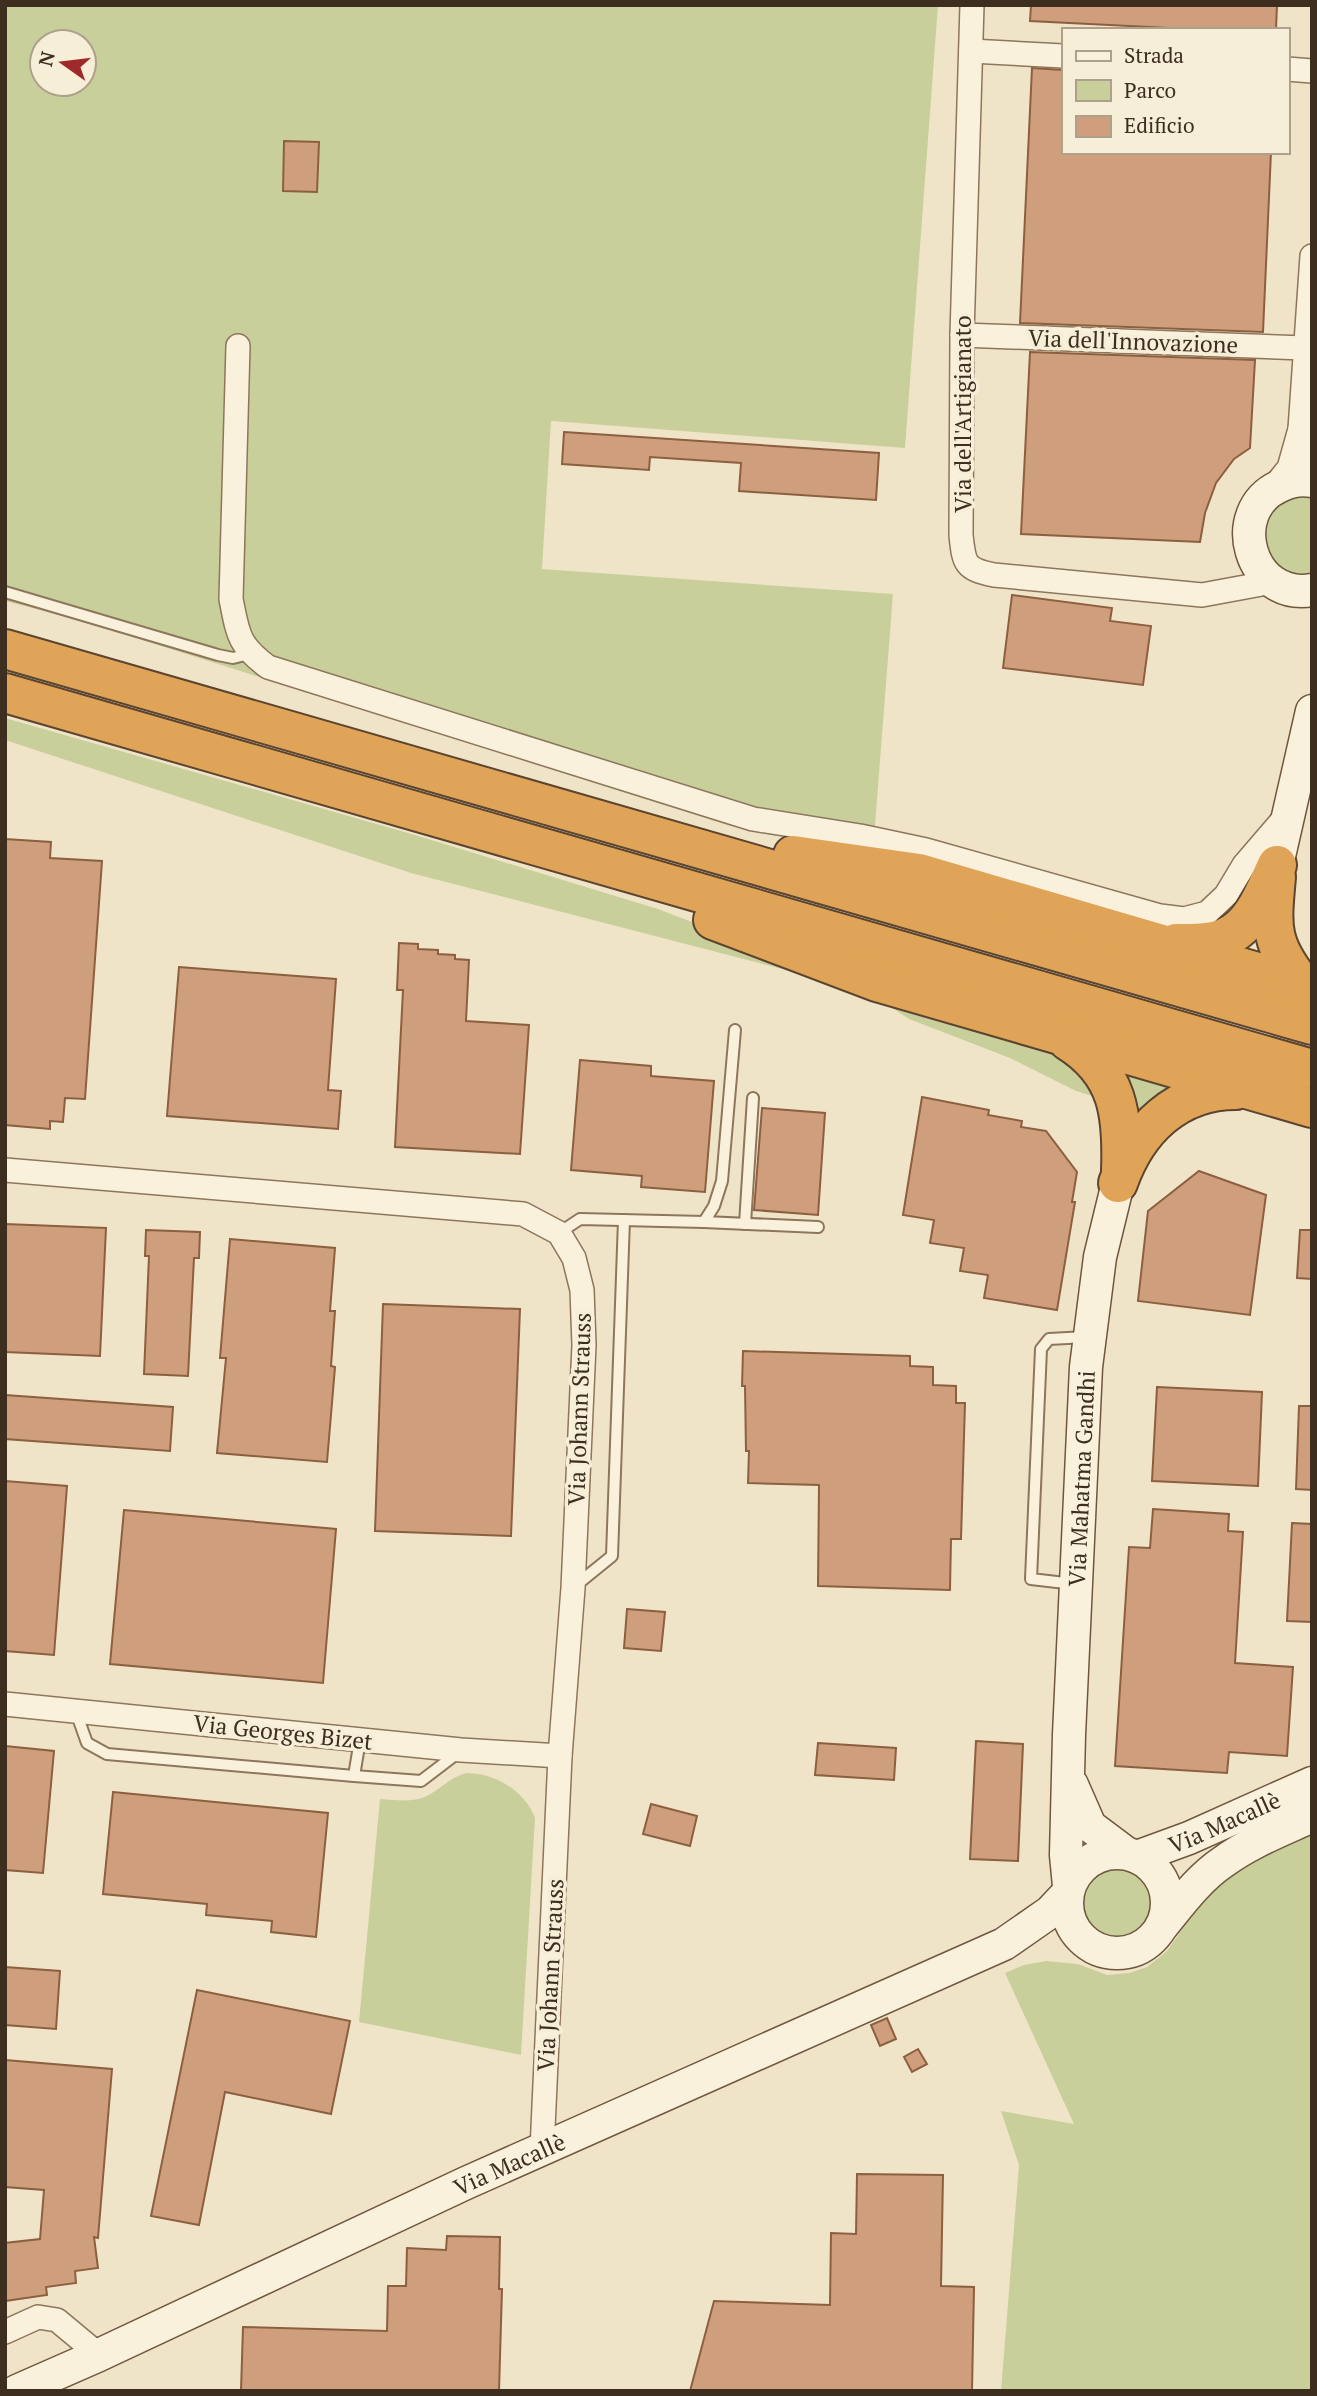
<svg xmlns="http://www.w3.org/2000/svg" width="1317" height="2396" font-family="'PT Serif',serif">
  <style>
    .green { fill: #c9cf9b; fill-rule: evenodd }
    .building { fill: #cf9f7d; stroke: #8d5f41; stroke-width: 2 }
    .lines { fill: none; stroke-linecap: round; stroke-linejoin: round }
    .lane-casing { stroke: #8d765c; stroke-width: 14 }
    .street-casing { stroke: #8d765c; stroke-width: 26 }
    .secondary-casing { stroke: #6f573f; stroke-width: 35 }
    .highway-casing { stroke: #5b4430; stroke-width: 42 }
    .lane { stroke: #faf1dc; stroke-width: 10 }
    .street { stroke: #faf1dc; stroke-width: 23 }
    .secondary { stroke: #faf1dc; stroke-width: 32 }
    .highway { stroke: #e0a458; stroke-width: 38 }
    .labels { text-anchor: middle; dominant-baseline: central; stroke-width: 7; stroke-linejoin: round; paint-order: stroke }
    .street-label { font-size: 23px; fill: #3d2e20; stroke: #f7eed8 }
  </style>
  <rect width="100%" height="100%" fill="#f0e4c8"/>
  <g class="green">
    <path d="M 5,5 L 938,5 L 905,448 L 551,421 L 542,569 L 893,594 L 873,851 L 761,833 L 727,825 L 76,619 L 5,601 ZM 42,42 L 84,42 L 84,84 L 42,84 Z"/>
    <polygon points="1312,494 1312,577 1298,578 1272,566 1260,527 1285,496"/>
    <polygon points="5,718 415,835 658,909 713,930 1054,1046 1102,1099 1076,1091 1010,1058 909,1019 874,996 852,987 411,873 5,740"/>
    <polygon points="1107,1060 1191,1083 1140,1125"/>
    <path d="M 467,1773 C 495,1773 525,1791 535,1818 L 521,2055 L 359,2022 L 380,1799 C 396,1800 412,1803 427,1796 C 442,1788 450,1777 467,1773 Z"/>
    <polygon points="1312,1824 1312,2391 1001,2391 1019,2165 1001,2111 1074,2124 1005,1973 1024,1965 1046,1961 1078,1964 1107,1975 1129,1973 1147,1967 1167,1951 1211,1888"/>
    <circle cx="1116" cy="1904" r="38"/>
  </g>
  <g class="building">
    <polygon points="1031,5 1277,5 1276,30 1209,30 1030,21"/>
    <polygon points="1032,68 1063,70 1063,152 1271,152 1263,332 1020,323"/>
    <polygon points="284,141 319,142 317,192 283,191"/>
    <polygon points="1030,352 1255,360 1250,448 1234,459 1216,483 1205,513 1200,542 1021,534"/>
    <polygon points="564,432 879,453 876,500 739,491 741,463 650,457 649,470 562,464"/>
    <polygon points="1012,595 1112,608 1110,621 1151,626 1143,685 1003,668"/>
    <polygon points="5,839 51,842 50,858 102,861 85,1099 65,1098 63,1122 50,1121 50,1129 5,1125"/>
    <polygon points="399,943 418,944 418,949 438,950 438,954 455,955 455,959 469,960 466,1021 529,1025 520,1154 395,1147 403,990 397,990"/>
    <polygon points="179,967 336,979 328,1090 341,1091 338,1129 167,1116"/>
    <polygon points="580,1060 651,1066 651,1076 714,1081 705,1192 641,1187 642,1176 571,1170"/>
    <polygon points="922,1097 989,1110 988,1115 1022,1121 1021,1127 1046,1131 1077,1172 1072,1202 1075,1202 1057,1310 984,1298 988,1275 960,1271 964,1248 930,1243 934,1220 903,1215"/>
    <polygon points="762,1108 825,1113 818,1215 754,1210"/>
    <polygon points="1199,1171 1266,1195 1250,1315 1138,1301 1148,1211"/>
    <polygon points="5,1224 106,1228 100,1356 5,1352"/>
    <polygon points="146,1230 200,1232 199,1258 194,1258 188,1376 144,1374 149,1256 145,1256"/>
    <polygon points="1300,1230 1312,1230 1312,1279 1297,1278"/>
    <polygon points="230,1239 335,1248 330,1311 335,1311 331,1366 335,1367 327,1462 217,1453 226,1358 220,1358"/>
    <polygon points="383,1304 520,1309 511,1536 375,1531"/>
    <polygon points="743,1351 910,1356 910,1366 933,1367 933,1385 956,1386 956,1403 965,1403 961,1539 951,1539 950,1590 818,1586 819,1485 748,1483 749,1451 746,1451 745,1386 742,1386"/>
    <polygon points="1157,1387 1262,1392 1258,1486 1152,1481"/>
    <polygon points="5,1395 173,1407 170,1451 5,1439"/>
    <polygon points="1299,1406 1312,1406 1312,1490 1296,1489"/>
    <polygon points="5,1481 67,1486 54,1655 5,1651"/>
    <polygon points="1153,1509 1229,1514 1228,1531 1243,1532 1235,1663 1293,1667 1287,1756 1229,1752 1227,1773 1115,1766 1129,1547 1150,1548"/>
    <polygon points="124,1510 336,1529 323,1683 110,1664"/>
    <polygon points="1292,1523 1312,1524 1312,1622 1287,1621"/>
    <polygon points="627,1609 665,1612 661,1651 624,1648"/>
    <polygon points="976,1741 1023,1744 1018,1861 970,1859"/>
    <polygon points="818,1743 896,1748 894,1780 815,1775"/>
    <polygon points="5,1746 54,1751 43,1873 5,1870"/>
    <polygon points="113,1792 328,1813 316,1937 271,1932 272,1921 206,1915 207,1904 103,1894"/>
    <polygon points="651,1804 697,1816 690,1846 643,1834"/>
    <polygon points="5,1967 60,1971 56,2029 5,2025"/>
    <polygon points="197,1990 350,2021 331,2114 225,2092 199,2225 151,2216"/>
    <polygon points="887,2018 896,2039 880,2046 871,2025"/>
    <polygon points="918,2049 927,2064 912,2072 904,2057"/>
    <polygon points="5,2060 112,2069 98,2238 94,2237 98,2268 75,2271 76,2283 46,2287 47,2295 5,2301 5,2243 40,2239 44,2190 5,2187"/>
    <polygon points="857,2174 943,2175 941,2286 974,2287 972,2391 690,2391 714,2301 830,2305 831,2233 856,2234"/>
    <polygon points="447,2236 500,2237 499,2289 502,2289 499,2391 241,2391 243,2327 387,2331 388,2286 406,2286 407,2248 446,2250"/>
  </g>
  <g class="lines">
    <g class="lane-casing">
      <g id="lane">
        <polyline points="5,592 218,655 233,658 249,654"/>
        <polyline points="704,1222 818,1227"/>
        <polyline points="745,1224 753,1098"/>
        <polyline points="559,1233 580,1219 704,1222 714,1206 722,1181 735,1030"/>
        <polyline points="1074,1584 1031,1579 1041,1349 1049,1339 1086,1337"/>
        <polyline points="575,1586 612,1556 624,1220"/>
        <polyline points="76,1712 87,1743 107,1754 354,1776 360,1740"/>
        <polyline points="354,1776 421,1781 459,1752"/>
      </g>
    </g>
    <g class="street-casing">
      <g id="street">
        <path d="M 972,5 L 962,335 L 961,535 C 964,563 964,569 994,575 L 1202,595 L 1272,582"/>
        <polyline points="971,51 1063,56"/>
        <polyline points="1287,69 1312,71"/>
        <polyline points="962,335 1305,348"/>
        <path d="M 238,346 L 231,599 C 238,634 238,645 268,667 L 753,819 L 860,836 L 926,850 L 1160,916 L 1184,919 L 1207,913 L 1226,895 L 1244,865 L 1286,816"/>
        <polyline points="1300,429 1312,462"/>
        <polyline points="1272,489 1289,468 1300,429 1312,256"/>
        <polyline points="5,1170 523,1214 559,1233 574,1258 582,1290 584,1345 573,1588 560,1756 542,2150"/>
        <polyline points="5,1704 461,1750 560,1756"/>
        <polyline points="5,2332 38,2317 57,2320 99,2355"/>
      </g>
    </g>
    <g class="secondary-casing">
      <g id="secondary">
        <path d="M 1312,481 C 1301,479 1290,481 1280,486 C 1224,511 1250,601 1312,590"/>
        <polyline points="1277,865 1312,711"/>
        <polyline points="1072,1785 1090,1826 1126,1853"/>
        <circle cx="1117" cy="1903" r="50"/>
        <path id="s1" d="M 1137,1857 L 1189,1838 L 1312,1783"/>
        <path id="s2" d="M 1069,1886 L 1066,1855 L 1069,1735 L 1086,1367 L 1100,1257 L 1118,1183"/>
        <path d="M 1162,1926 C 1180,1904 1199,1878 1223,1862 C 1250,1842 1282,1830 1312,1816"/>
        <path id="s3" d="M 17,2391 L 99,2355 L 466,2183 L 1004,1944 L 1050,1912 L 1067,1894"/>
      </g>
    </g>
    <g class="highway-casing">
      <g id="highway">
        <polyline points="5,649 1312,1025"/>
        <polyline points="5,693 1312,1069"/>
        <polyline points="793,855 919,873 1312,988"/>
        <path d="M 1276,877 C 1271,931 1270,942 1303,986"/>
        <polyline points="713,920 877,982 1312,1108"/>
        <path d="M 1176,943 C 1192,943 1212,944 1226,937 C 1254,925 1265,890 1277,865"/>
        <path d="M 1068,1041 C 1119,1073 1123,1115 1121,1171"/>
        <path d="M 1118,1183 C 1137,1129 1177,1090 1236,1090"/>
      </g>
    </g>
    <use href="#lane" class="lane"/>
    <use href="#street" class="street"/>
    <use href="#secondary" class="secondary"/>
    <use href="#highway" class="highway"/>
  </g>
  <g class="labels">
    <g class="street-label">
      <text transform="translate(1133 341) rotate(2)">Via dell'Innovazione</text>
      <text transform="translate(962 414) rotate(-90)">Via dell'Artigianato</text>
      <text transform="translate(579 1409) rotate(-88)">Via Johann Strauss</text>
      <text stroke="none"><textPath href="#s2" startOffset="408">Via Mahatma Gandhi</textPath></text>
      <text transform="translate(283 1732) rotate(6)">Via Georges Bizet</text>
      <text stroke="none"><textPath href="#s1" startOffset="94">Via Macallè</textPath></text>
      <text transform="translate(550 1975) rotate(-87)">Via Johann Strauss</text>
      <text stroke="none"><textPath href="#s3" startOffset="542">Via Macallè</textPath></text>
    </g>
  </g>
  <rect width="1317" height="2396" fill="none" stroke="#3d2e20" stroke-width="14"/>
  <rect x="1062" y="28" width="228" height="126" fill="#f7eed8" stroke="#ada18e" stroke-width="2"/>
  <rect x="1076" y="51" width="35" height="10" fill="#faf1dc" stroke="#ada18e" stroke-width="2"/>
  <text x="1124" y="63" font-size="21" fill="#3d2e20">Strada</text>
  <rect x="1076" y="80" width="35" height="21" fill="#c9cf9b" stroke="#ada18e" stroke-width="2"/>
  <text x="1124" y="98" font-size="21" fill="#3d2e20">Parco</text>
  <rect x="1076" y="116" width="35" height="21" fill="#cf9f7d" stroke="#ada18e" stroke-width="2"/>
  <text x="1124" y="133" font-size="21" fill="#3d2e20">Edificio</text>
  <g transform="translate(63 63) rotate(284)"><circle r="33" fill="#f7eed8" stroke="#ada18e" stroke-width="2"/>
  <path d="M0-5L12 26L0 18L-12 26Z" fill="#9e2a2b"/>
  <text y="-10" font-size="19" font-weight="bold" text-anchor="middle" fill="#3d2e20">N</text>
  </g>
</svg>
